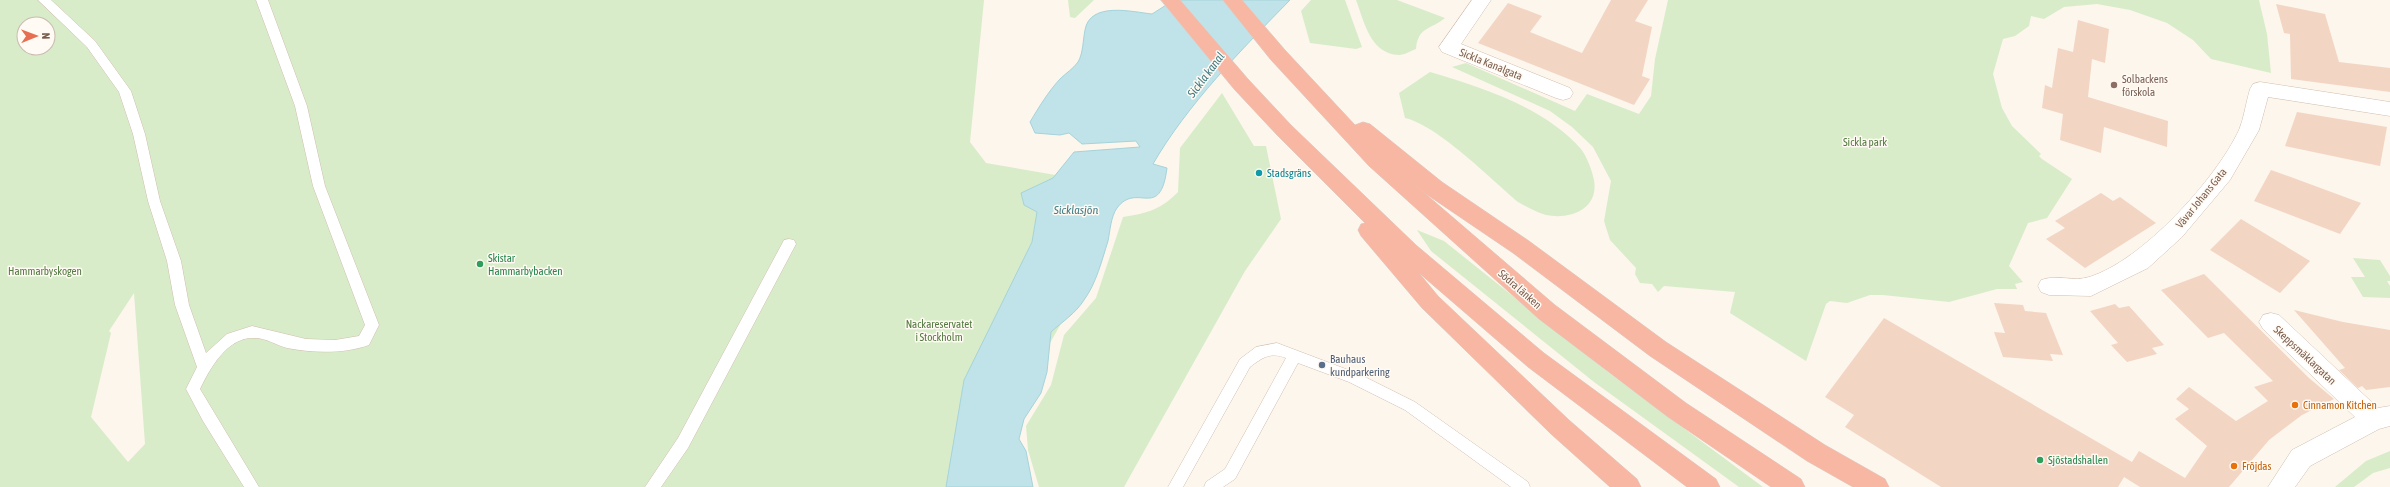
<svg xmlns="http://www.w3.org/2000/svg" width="2390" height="487" font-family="'Asap Condensed',sans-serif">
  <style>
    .green { fill: #d8ecc9; fill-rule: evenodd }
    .water { fill: #bfe3e8; stroke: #a5d3da }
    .building { fill: #f3d5c3 }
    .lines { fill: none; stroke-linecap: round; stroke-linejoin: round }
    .lane-casing { stroke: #d1beb0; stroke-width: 1 }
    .street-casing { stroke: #d1beb0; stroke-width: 1 }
    .highway-casing { stroke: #dad1cd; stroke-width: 1 }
    .lane { fill: #fff; fill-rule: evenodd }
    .street { fill: #fff; fill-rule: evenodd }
    .highway { fill: #f7b7a3; fill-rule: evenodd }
    .education-dot { fill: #8d6e63; stroke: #fffaf3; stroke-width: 1.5 }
    .culture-dot { fill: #0f9aa8; stroke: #fffaf3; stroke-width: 1.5 }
    .leisure-dot { fill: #2e9e5b; stroke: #fffaf3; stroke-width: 1.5 }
    .service-dot { fill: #5c6f8a; stroke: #fffaf3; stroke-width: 1.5 }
    .food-dot { fill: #e8710a; stroke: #fffaf3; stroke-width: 1.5 }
    .labels { text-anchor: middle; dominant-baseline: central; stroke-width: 3; stroke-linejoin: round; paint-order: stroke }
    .street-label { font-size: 11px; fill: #7a5c4d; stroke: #fffaf3 }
    .education-label { font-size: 11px; fill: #785e54; stroke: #fffaf3; text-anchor: start }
    .park-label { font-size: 11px; fill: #537a41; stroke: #fffaf3 }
    .culture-label { font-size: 11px; fill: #0d838f; stroke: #fffaf3; text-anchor: start }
    .leisure-label { font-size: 11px; fill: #27864d; stroke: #fffaf3; text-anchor: start }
    .service-label { font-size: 11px; fill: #4e5e75; stroke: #fffaf3; text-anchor: start }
    .food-label { font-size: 11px; fill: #c56008; stroke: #fffaf3; text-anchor: start }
    .water-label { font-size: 12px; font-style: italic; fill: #437c86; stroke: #fffaf3 }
  </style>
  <rect width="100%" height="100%" fill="#fdf6ec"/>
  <g class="green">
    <path d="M 0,0 L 984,0 L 970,142 L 986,163 L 1073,178 L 1095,264 L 1042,357 L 998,487 L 0,487 ZM 24,24 L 48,24 L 48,48 L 24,48 ZM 134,293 L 145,444 L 128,462 L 91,417 L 111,333 L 109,331 Z"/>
    <polygon points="1068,0 1094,0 1075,18 1070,17"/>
    <polygon points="1311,0 1345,0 1362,47 1356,49 1310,43 1301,11"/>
    <path d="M 1356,0 L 1397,0 L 1445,18 C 1431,30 1418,26 1416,49 C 1411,51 1404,55 1399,55 C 1370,54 1364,21 1356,0 Z"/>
    <polygon points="1668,0 2259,0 2267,34 2271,73 2211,59 2193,40 2167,23 2130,10 2097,4 2064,7 2044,19 2031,16 2029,26 2015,36 2003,39 1993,74 2002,108 2012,126 2041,154 2039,156 2042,159 2072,179 2047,218 2028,223 2009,266 2023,282 2015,284 2017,289 1997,289 1949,302 1883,295 1870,295 1847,303 1830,301 1826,304 1806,361 1730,313 1735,292 1664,286 1658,292 1652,284 1640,283 1635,274 1636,268 1610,240 1604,221 1611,181 1593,147 1572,127 1550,111 1452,67 1466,63 1575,111 1587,94 1639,114 1651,96 1655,59"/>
    <path d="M 1430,72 C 1483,88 1544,107 1581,149 C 1587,157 1592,170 1594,180 C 1599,209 1571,220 1546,215 C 1535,212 1527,207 1518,202 C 1491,179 1437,125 1405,118 L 1399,93 Z"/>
    <path d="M 1222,93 L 1254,146 L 1266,146 L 1281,219 L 1245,271 L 1124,487 L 1039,487 L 1028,450 L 1026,426 L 1051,385 L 1064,335 L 1096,298 L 1123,217 C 1148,213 1160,210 1178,192 L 1180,148 Z"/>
    <polygon points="1417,230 1444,241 1608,372 1763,487 1739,487 1594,382 1431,251"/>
    <polygon points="2353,258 2380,260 2390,276 2390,281 2387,281 2390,286 2390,298 2363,297 2351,277 2365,277"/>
    <polygon points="2390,451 2390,468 2373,473 2354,487 2335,487 2366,461"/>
  </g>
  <path class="water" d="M 1174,0 L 1290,0 C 1242,49 1187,105 1153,164 L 1167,168 C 1160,222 1137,181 1117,208 C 1111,216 1110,231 1108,241 C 1102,260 1096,284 1084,300 C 1076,313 1062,322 1051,332 L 1047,372 L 1041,393 L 1024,419 L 1019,439 L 1026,451 L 1033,487 L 946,487 L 964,380 L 1032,242 L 1037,212 L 1024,205 L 1021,193 L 1053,178 L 1074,152 L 1140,147 L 1136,141 L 1082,144 L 1069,133 L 1060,135 L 1035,133 L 1030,122 C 1039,107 1048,92 1060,79 C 1066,73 1073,69 1078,62 C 1083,54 1083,40 1085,30 C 1090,1 1133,12 1152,14 Z"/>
  <g class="building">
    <polygon points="1611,0 1648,0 1635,21 1652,27 1642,76 1650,79 1634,105 1478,43 1508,3 1542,16 1530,32 1582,53"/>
    <polygon points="2276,4 2325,14 2339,62 2390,68 2390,92 2291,79 2290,34 2284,33"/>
    <polygon points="2078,20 2109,29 2105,63 2092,59 2088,97 2168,121 2167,147 2104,127 2101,153 2060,140 2063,114 2042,108 2045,85 2052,88 2058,48 2073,52"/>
    <polygon points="2297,112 2387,127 2380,166 2285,146"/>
    <polygon points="2271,170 2285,175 2361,203 2340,234 2254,201"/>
    <polygon points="2101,193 2113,201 2120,197 2156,223 2085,268 2046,239 2065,228 2055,221"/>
    <polygon points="2241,219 2310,261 2280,293 2210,250"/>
    <polygon points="2204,274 2309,378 2334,399 2302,415 2269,440 2229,487 2140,487 2124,477 2118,487 1941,487 1845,427 1854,415 1825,397 1884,318 2132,462 2139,451 2185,478 2207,446 2175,419 2189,409 2176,399 2189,387 2236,421 2268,401 2254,387 2273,381 2224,333 2208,338 2161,290"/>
    <polygon points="1994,303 2023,305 2025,311 2046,313 2063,355 2050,354 2053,361 2003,357 1994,332 2005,333"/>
    <polygon points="2115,304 2119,308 2129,306 2164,345 2152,348 2157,354 2127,362 2111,345 2118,343 2090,311"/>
    <polygon points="2294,310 2343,322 2390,330 2390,387 2366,390 2362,386 2358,388 2339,370 2345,368"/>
  </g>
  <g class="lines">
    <g class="lane-casing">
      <g id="lane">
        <path d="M 38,0 L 51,0 L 95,41 L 131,91 L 145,134 L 160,201 L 181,261 L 189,305 L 206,353 L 227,334 L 252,326 L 306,339 L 335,340 L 359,336 L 365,325 L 313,186 L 295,106 L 256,0 L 268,0 L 307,106 L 325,186 L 379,325 L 369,345 C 344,354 313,353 287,348 C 276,345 266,338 255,338 C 228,336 210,368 200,389 L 259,487 L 244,487 L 203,421 L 186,389 L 197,367 L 175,305 L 167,261 L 148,201 L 133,134 L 119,92 L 87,47 Z"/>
        <polygon points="789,239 794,240 796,244 688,448 661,487 645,487 678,438 784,240"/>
        <path d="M 1277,343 L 1359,374 L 1415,402 L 1528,482 L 1530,487 L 1511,487 L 1405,410 L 1349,382 L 1298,363 L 1235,479 L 1223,487 L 1204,487 L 1206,482 L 1225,469 L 1286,358 C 1271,352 1263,357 1250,367 L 1183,487 L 1168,487 L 1240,359 L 1256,347 Z"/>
      </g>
    </g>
    <g class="street-casing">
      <g id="street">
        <polygon points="1472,0 1491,0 1461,44 1570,88 1573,93 1570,98 1563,100 1556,98 1442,52 1439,47"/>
        <path d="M 2260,82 L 2390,102 L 2390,116 L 2268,97 L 2259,130 L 2230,180 L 2182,237 L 2148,268 L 2091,296 L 2049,295 L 2041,292 L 2038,286 L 2041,280 C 2057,274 2074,282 2089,277 C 2142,261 2216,179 2239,130 C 2244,118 2246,102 2250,89 L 2253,84 Z"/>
        <polygon points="2271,313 2279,315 2378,408 2390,406 2390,426 2379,429 2310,466 2295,487 2268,487 2292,450 2355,417 2263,329 2259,322 2263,315"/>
      </g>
    </g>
    <g class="highway-casing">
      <g id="highway">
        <polygon points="1161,0 1180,0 1248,79 1291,125 1416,245 1544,353 1716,479 1720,487 1687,487 1528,367 1419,273 1438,296 1569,420 1637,479 1641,487 1610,487 1551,434 1422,308 1361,236 1358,230 1361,224 1365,223 1277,135 1234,89"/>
        <polygon points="1223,0 1242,0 1285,50 1355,125 1363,122 1370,124 1442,182 1529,241 1666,342 1825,445 1885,479 1889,487 1853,487 1807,461 1650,356 1513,253 1426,194 1407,178 1555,305 1686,403 1801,479 1805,487 1771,487 1668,417 1539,319 1369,166 1271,60"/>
      </g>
    </g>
    <use href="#lane" class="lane"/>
    <use href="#street" class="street"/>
    <use href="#highway" class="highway"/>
  </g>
  <circle class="education-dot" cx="2114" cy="85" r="4"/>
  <circle class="culture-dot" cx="1259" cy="173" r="4"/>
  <g class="leisure-dot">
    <circle cx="480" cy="264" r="4"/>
    <circle cx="2040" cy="460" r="4"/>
  </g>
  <circle class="service-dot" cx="1322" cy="365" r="4"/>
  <g class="food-dot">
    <circle cx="2295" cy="405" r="4"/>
    <circle cx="2234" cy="466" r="4"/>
  </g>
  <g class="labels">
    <g class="street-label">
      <text transform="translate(1491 64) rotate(22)">Sickla Kanalgata</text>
      <text transform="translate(2201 198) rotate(-51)">Vävar Johans Gata</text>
      <text transform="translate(1520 289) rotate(41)">Södra länken</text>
      <text transform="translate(2305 355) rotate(43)">Skeppsmäklargatan</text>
    </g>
    <g class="education-label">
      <text x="2122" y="79">Solbackens<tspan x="2122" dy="13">förskola</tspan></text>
    </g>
    <g class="park-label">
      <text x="1865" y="142">Sickla park</text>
      <text x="45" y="271">Hammarbyskogen</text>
      <text x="939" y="324">Nackareservatet<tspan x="939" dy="13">i Stockholm</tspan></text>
    </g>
    <g class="culture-label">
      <text x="1267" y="173">Stadsgräns</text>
    </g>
    <g class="leisure-label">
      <text x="488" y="258">Skistar<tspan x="488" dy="13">Hammarbybacken</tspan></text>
      <text x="2048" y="460">Sjöstadshallen</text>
    </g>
    <g class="service-label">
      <text x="1330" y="359">Bauhaus<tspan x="1330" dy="13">kundparkering</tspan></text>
    </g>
    <g class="food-label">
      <text x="2303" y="405">Cinnamon Kitchen</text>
      <text x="2242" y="466">Fröjdas</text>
    </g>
    <g class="water-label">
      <text transform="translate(1206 75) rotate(-53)">Sickla kanal</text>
      <text x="1076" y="210">Sicklasjön</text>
    </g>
  </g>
  <g transform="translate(36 36) rotate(89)"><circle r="19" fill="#fffaf3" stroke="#cabbb1"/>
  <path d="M0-3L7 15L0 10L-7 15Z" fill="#e76f51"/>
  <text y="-6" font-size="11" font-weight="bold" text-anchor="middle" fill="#7a5c4d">N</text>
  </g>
</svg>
